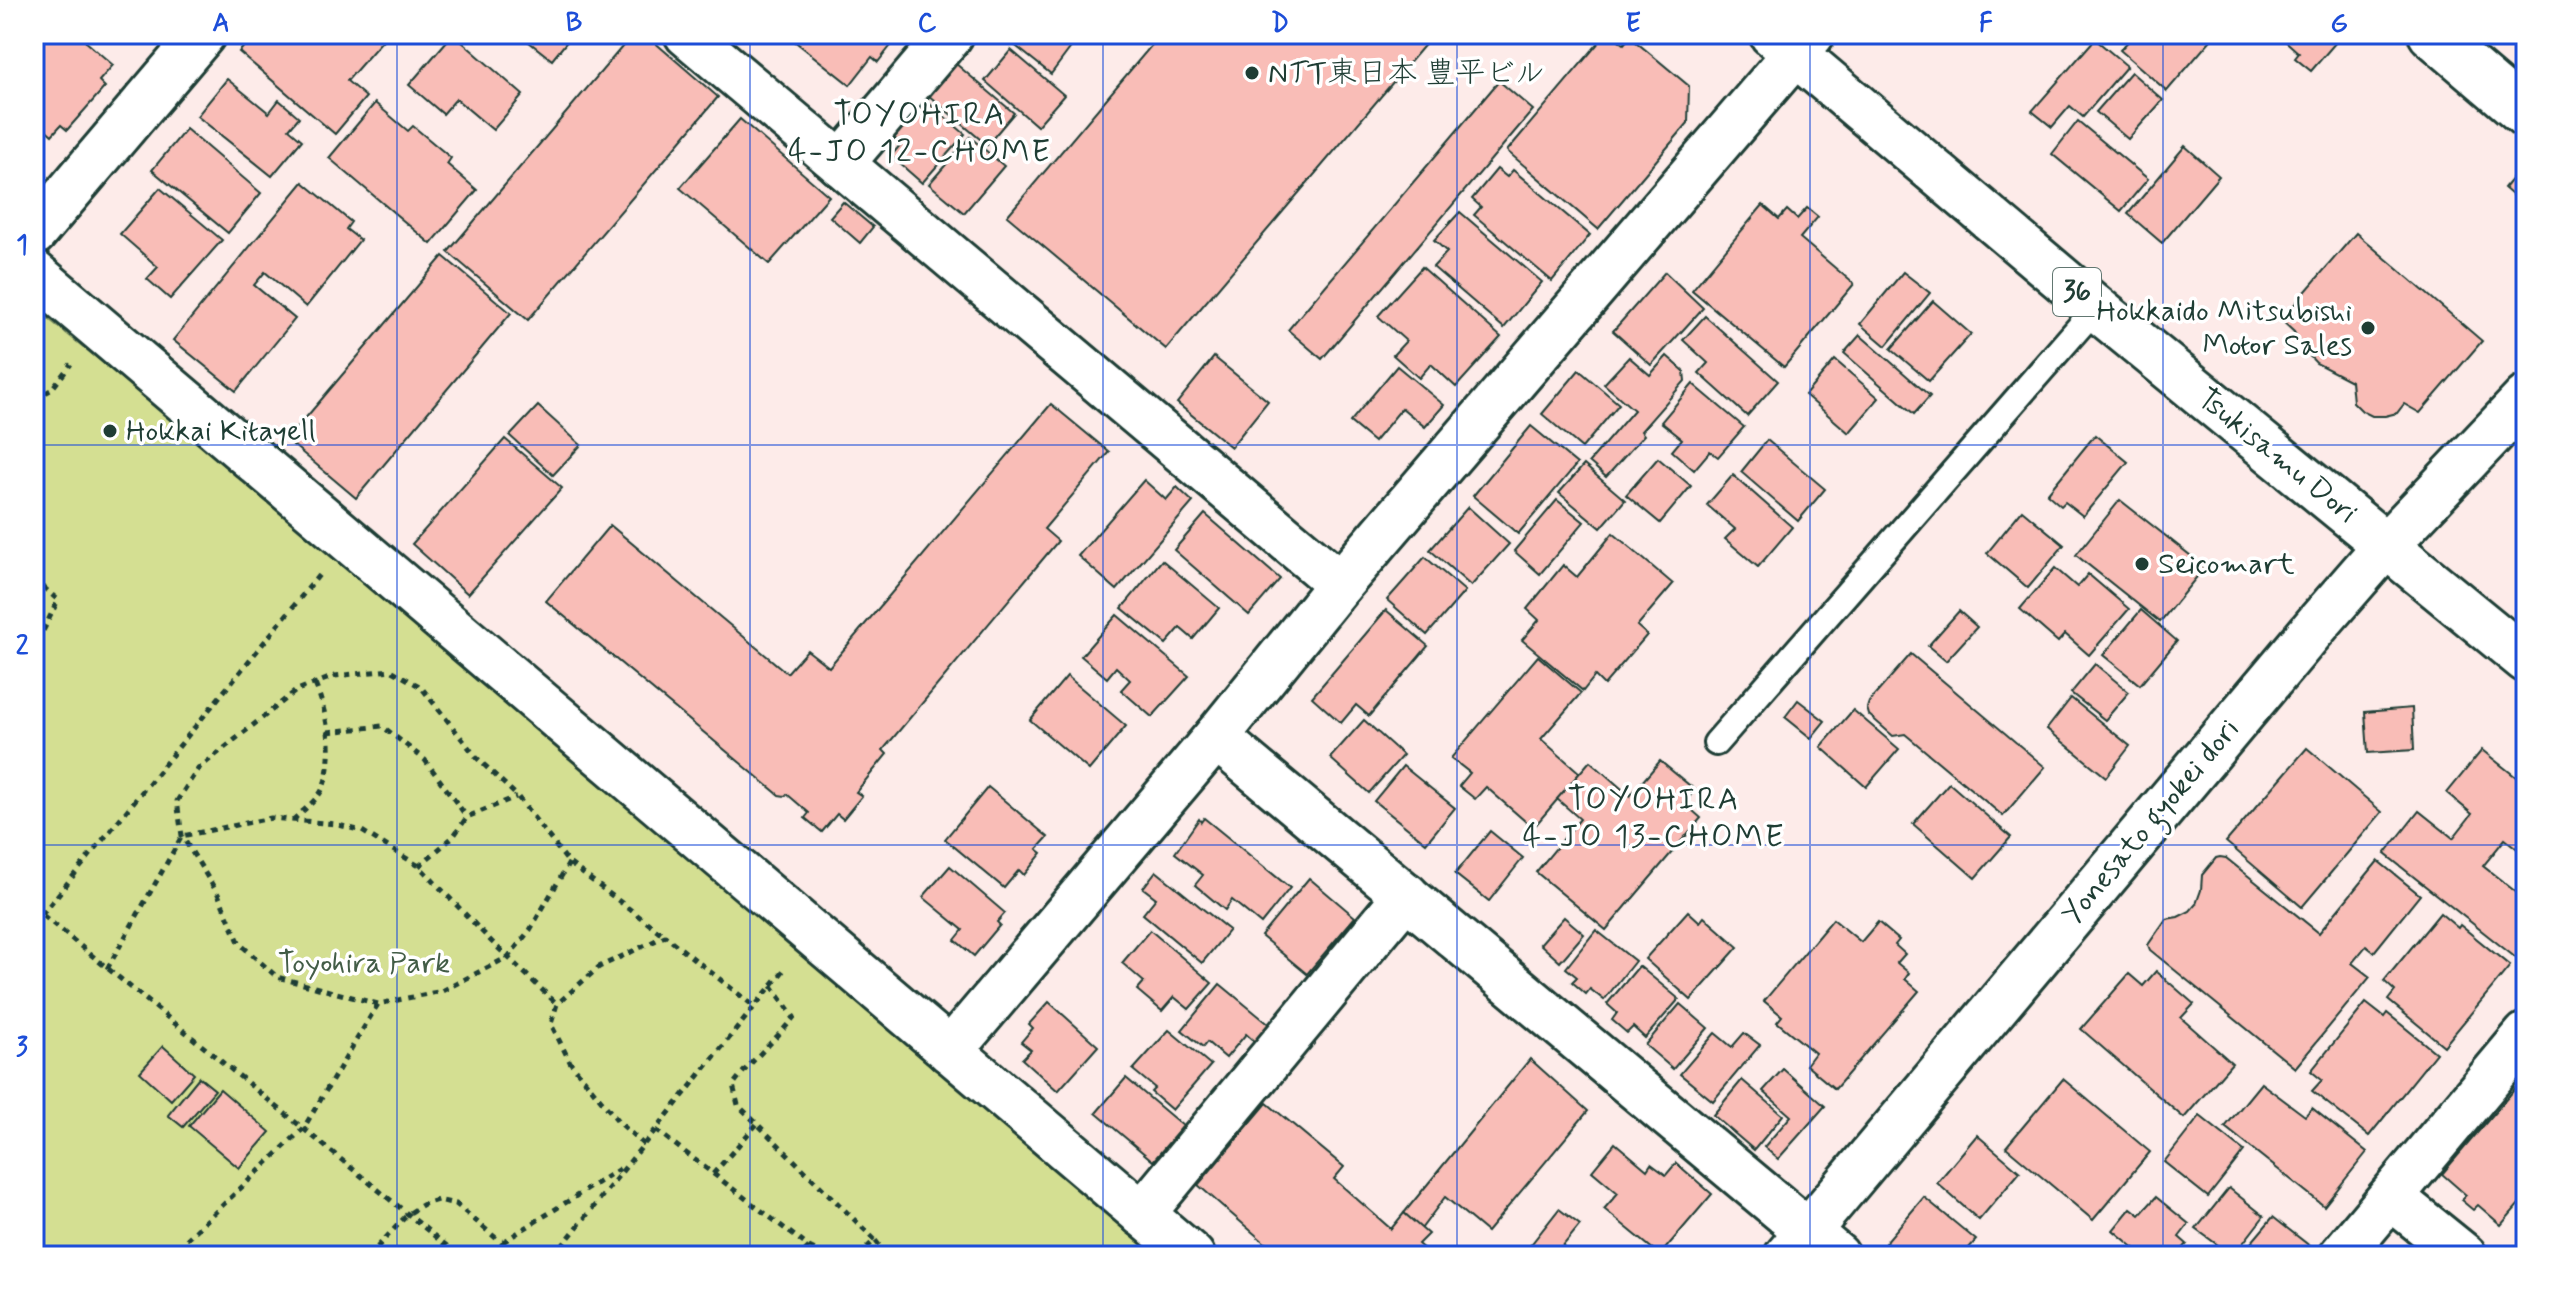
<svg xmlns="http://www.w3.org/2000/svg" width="2560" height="1290" font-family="Mynerve,'Klee One',sans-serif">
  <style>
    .green { fill: #d4df92; stroke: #7a8e63; stroke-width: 2 }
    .building { fill: #f9bdb7; stroke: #1f3d34; stroke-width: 2 }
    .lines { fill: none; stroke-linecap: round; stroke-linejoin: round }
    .service-casing { stroke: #1f3d34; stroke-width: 30 }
    .minor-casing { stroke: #1f3d34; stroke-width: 50 }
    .tertiary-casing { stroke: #1f3d34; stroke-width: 50 }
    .trunk-casing { stroke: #1f3d34; stroke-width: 50 }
    .path { stroke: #1f3d34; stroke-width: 5; stroke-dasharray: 6 6; stroke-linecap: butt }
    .service { stroke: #fff; stroke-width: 24 }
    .minor { stroke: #fff; stroke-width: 44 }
    .tertiary { stroke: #fff; stroke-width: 44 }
    .trunk { stroke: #fff; stroke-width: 44 }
    .grid { fill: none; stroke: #1d4ed8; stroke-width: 2; stroke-opacity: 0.55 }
    .poi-dot { fill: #1f3d34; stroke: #fff; stroke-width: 3 }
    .labels { text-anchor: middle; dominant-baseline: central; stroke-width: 7; stroke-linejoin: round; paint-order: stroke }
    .shield { fill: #fff; stroke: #627771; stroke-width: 2 }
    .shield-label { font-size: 28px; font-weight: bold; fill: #1f3d34 }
    .poi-label { font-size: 30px; fill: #1f3d34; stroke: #fff; text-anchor: start }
    .street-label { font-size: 30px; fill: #1f3d34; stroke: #fff }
    .park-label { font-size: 30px; fill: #435d47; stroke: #fff }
    .neighbourhood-label { font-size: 32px; letter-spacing: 2px; fill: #1f3d34; stroke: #fff }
    .neatline { fill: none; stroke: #1d4ed8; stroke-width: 3 }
    .grid-label { font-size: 26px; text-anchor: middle; font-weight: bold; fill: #1d4ed8 }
  </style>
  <rect width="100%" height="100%" fill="#fdebe9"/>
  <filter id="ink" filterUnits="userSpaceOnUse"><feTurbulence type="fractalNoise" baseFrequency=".0125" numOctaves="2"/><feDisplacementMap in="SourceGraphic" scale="16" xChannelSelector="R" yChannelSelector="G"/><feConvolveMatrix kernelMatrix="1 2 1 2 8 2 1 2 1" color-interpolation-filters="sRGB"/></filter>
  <g filter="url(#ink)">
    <polygon class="green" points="34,307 340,555 1162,1256 34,1256"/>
    <g class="building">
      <polygon points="34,34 77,34 113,65 99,81 105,87 67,130 61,125 52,135 34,119"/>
      <polygon points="255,34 388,34 347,81 366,97 335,134 239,52"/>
      <polygon points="453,34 523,95 493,130 456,99 443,114 409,85"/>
      <polygon points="519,34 573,34 552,60"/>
      <polygon points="633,34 645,34 718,97 528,320 448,252"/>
      <polygon points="796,34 882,34 893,43 878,62 872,57 850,85 792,39"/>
      <polygon points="1065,34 1075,42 1051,74 1002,35"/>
      <polygon points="1161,34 1434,34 1166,349 1007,216"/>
      <polygon points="1606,34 1611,34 1624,44 1630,37 1689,86 1688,123 1598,229 1507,151"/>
      <polygon points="2135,34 2216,34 2167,91 2120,50"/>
      <polygon points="2283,34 2343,34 2311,71 2295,58 2299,53 2281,37"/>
      <polygon points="2095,39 2127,66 2083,117 2070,106 2052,127 2032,111"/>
      <polygon points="1011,50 1064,95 1037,126 985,81"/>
      <polygon points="955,63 1014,113 987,145 928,95"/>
      <polygon points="2131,72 2163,100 2128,139 2096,112"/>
      <polygon points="227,79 269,113 279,100 299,117 289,129 302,140 272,176 197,116"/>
      <polygon points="1499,81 1533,110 1322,359 1288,330"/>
      <polygon points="925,100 965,134 922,183 891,156 901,144 893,137"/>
      <polygon points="375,103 408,131 413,126 451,158 447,164 477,190 431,244 329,158"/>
      <polygon points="740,119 829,196 769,264 680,188"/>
      <polygon points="2078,121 2148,179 2121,211 2052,154"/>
      <polygon points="186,129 261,193 228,233 152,170"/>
      <polygon points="970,137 1004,166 964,213 929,184"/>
      <polygon points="2185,146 2219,176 2162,243 2128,214"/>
      <polygon points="2526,161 2526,207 2504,188"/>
      <polygon points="1497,169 1507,177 1513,170 1590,235 1552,281 1474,215 1481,207 1472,199"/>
      <polygon points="303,182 351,222 346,229 360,240 306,307 265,272 254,285 295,319 236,391 173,340"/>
      <polygon points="160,188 222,240 170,299 147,279 158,267 120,234"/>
      <polygon points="843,202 873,227 860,243 830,217"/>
      <polygon points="1763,205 1779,219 1787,210 1797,219 1807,208 1818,217 1800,238 1854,284 1784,367 1692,290"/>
      <polygon points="1460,212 1542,282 1504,328 1433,267 1447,252 1434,240"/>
      <polygon points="2356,233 2482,341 2420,413 2404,404 2397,413 2385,416 2372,416 2362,411 2353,402 2351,381 2316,363 2304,350 2294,332 2281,320"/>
      <polygon points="443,256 511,313 356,498 287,440"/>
      <polygon points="1422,267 1501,337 1456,387 1431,364 1419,378 1393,355 1406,341 1378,316"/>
      <polygon points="1665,272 1703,308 1651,365 1613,331"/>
      <polygon points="1903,272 1930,293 1886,346 1860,324"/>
      <polygon points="1933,301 1971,334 1929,381 1891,349"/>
      <polygon points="1705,316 1778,381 1747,416 1699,373 1708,363 1683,340"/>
      <polygon points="1860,335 1930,396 1914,414 1844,353"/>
      <polygon points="1667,356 1684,371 1685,381 1641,431 1644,435 1606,477 1589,462 1634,410 1604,384 1629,357 1650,375"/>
      <polygon points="1214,357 1268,401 1231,447 1177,403"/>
      <polygon points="1835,360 1879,398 1849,433 1805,395"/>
      <polygon points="1397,366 1444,405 1425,427 1402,408 1374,442 1350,422"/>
      <polygon points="1579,370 1619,404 1582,448 1542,414"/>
      <polygon points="1693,384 1744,427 1718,457 1710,451 1694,470 1672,451 1682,439 1661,422"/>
      <polygon points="1051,404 1109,452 1044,529 1058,541 883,750 887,754 856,792 862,796 843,819 837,814 822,832 805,818 809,813 787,794 785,796 779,795 546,601 610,525 787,673 807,650 829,667"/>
      <polygon points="538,406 581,445 553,475 510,436"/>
      <polygon points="1531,426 1577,464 1518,534 1473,496"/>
      <polygon points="2095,435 2128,462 2083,516 2065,502 2061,506 2047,494"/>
      <polygon points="505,439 562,488 468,594 412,544"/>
      <polygon points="1767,440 1825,489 1798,521 1741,472"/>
      <polygon points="1658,458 1691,486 1660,523 1626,495"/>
      <polygon points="1584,465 1625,500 1601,528 1559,493"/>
      <polygon points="1733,475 1792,527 1758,567 1725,539 1735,529 1707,505"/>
      <polygon points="1144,480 1166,500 1177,487 1193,502 1117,590 1078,556"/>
      <polygon points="1557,500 1584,522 1540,574 1514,551"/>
      <polygon points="2120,500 2205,567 2160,622 2076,555"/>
      <polygon points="1468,507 1509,544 1471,586 1430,550"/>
      <polygon points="2022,510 2064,545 2028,588 1987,553"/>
      <polygon points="1205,514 1280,579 1249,615 1174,550"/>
      <polygon points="1613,533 1673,584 1637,626 1647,635 1604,685 1595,676 1583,691 1522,640 1539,620 1527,609 1563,565 1577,577"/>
      <polygon points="1425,557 1465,591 1427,635 1387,600"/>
      <polygon points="1162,560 1219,608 1193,639 1180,628 1166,644 1122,608"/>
      <polygon points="2055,568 2077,587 2088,574 2129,609 2089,655 2065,634 2058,642 2020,609"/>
      <polygon points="1386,610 1428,646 1369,716 1356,705 1341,723 1312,697"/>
      <polygon points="2141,610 2177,641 2140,685 2103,655"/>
      <polygon points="1959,611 1977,627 1946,661 1928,646"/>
      <polygon points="1117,615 1189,676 1152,717 1121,690 1130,680 1116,667 1107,678 1081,656"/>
      <polygon points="1911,654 2045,767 2003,816 1905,734 1893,736 1869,715 1867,708 1869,702"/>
      <polygon points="1538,656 1581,693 1541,739 1580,773 1533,828 1486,787 1475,799 1459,786 1470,773 1451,758"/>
      <polygon points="2095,664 2129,692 2105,720 2071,693"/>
      <polygon points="1067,676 1126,726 1089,770 1030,720"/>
      <polygon points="2071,698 2130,746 2106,777 2047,729"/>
      <polygon points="1798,700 1825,721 1811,738 1785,717"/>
      <polygon points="2412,708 2414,750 2368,753 2365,712"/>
      <polygon points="1853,710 1899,749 1866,787 1821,747"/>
      <polygon points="1364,720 1403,755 1369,793 1330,758"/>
      <polygon points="2307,748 2382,812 2302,907 2226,842"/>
      <polygon points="2482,750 2526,785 2526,856 2505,839 2483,866 2526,900 2526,966 2385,854 2419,811 2453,838 2472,814 2447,793"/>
      <polygon points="1590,761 1630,796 1660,761 1695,790 1684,803 1701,818 1606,930 1536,872 1580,819 1557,799"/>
      <polygon points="1403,766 1455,808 1426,843 1374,801"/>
      <polygon points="1949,783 2011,837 1975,878 1913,824"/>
      <polygon points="988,787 1048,837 1037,849 1042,853 1024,875 1019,870 1004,888 945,839"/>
      <polygon points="1204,818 1290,888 1261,924 1232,900 1225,910 1195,885 1203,875 1175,853 1199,819 1201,822"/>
      <polygon points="1490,831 1523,858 1489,901 1455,874"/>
      <polygon points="2220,857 2226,858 2319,933 2378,861 2420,895 2374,952 2366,946 2352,963 2370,977 2295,1068 2150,950 2148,945 2166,919 2178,917 2190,911 2196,904 2201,890 2202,875 2216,858"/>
      <polygon points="950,866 1005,913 997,922 1000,925 974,956 955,940 963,930 923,897"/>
      <polygon points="1156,871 1229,930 1202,963 1143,914 1156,898 1143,888"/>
      <polygon points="1309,878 1355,917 1307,974 1261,936"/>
      <polygon points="1688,911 1700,922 1704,917 1738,947 1691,1000 1645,959"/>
      <polygon points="2440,913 2458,928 2460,925 2510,966 2444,1046 2388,1000 2395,991 2384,981"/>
      <polygon points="1564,917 1584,934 1560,962 1540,944"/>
      <polygon points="1833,919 1861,942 1878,922 1899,940 1895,945 1905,954 1897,963 1909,973 1905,979 1919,991 1835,1089 1806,1065 1815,1053 1777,1022 1782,1016 1764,1001"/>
      <polygon points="1150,930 1212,983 1189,1009 1174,997 1162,1011 1137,990 1144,982 1122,963"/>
      <polygon points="1596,930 1635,961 1604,1000 1590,989 1586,994 1572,982 1577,977 1566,968"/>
      <polygon points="1639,966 1679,999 1645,1038 1633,1027 1627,1033 1612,1020 1617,1013 1607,1004"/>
      <polygon points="2156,971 2194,1004 2181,1018 2232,1063 2184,1118 2081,1029 2129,974 2143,986"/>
      <polygon points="1220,984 1271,1026 1256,1043 1246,1034 1226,1058 1207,1042 1203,1047 1182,1030"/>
      <polygon points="1049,1002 1098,1046 1058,1091 1022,1059 1031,1050 1021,1042 1033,1028 1029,1024"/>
      <polygon points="2366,1003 2384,1017 2387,1013 2436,1053 2369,1136 2312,1091 2322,1080 2311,1071"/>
      <polygon points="1680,1004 1708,1028 1673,1069 1645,1045"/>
      <polygon points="1169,1030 1211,1065 1172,1110 1151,1092 1155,1088 1133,1070"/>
      <polygon points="1715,1033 1732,1047 1744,1033 1760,1045 1713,1101 1680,1074"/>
      <polygon points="163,1046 194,1074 171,1100 140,1072"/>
      <polygon points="1530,1059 1588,1111 1487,1232 1445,1197 1421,1229 1404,1213"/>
      <polygon points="1783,1069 1825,1106 1778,1159 1764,1147 1791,1116 1763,1091"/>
      <polygon points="2526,1076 2526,1196 2501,1225 2478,1205 2473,1210 2461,1200 2466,1195 2442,1174"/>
      <polygon points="199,1077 215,1090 183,1127 168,1115"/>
      <polygon points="1126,1078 1183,1126 1153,1161 1096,1113"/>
      <polygon points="2063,1079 2150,1152 2093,1220 2006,1147"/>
      <polygon points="1742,1080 1783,1115 1754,1150 1713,1115"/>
      <polygon points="2261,1083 2305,1116 2312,1108 2367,1152 2324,1206 2225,1127"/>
      <polygon points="220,1089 270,1132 239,1168 189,1126"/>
      <polygon points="1267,1103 1344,1167 1334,1179 1391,1229 1404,1213 1428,1234 1418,1244 1432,1256 1280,1256 1198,1185"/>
      <polygon points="2200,1116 2244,1151 2208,1197 2164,1162"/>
      <polygon points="1977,1135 2020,1172 1979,1220 1937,1183"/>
      <polygon points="1615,1143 1647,1170 1651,1164 1666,1175 1676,1163 1712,1194 1660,1255 1604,1209 1618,1193 1592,1171"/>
      <polygon points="2229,1188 2264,1216 2233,1256 2196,1229"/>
      <polygon points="1924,1197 1976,1240 1962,1256 1901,1256 1885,1243"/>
      <polygon points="2156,1197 2189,1224 2179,1237 2187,1244 2177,1256 2144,1256 2113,1230 2131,1208 2140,1215"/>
      <polygon points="1559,1209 1580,1225 1557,1253 1561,1256 1522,1256"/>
      <polygon points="2273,1217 2311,1247 2303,1256 2240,1256"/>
    </g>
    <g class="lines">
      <g class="service-casing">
        <polyline id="service" points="1716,743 2096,308"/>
      </g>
      <g class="minor-casing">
        <g id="minor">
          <polyline points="687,34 1340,584"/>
          <polyline points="2431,34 2526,115"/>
          <polyline points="841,164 951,34"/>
          <polyline points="34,233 203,34"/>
          <polyline points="1216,737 1837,1256"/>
          <polyline points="950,1051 1216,737 1340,584 1812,34"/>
          <polyline points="2391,1197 2464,1256"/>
          <polyline points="1142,1214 1406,895"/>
          <polyline points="2341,1256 2526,1035"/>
        </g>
      </g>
      <g class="tertiary-casing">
        <g id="tertiary">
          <polyline points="34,273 1192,1256"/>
          <polyline points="1787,1256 2320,621 2387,544 2526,398"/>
        </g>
      </g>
      <g class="trunk-casing">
        <polyline id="trunk" points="1772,34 2096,308 2526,660"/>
      </g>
      <g class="path">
        <polyline points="34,398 51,390 71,364"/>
        <polyline points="34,579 58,600 34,650"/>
        <polyline points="328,732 382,726 425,760 467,817"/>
        <path d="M 293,820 C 302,811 318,800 323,788 C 335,755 328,715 315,684"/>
        <polyline points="569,863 530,930 508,957 442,991 378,1004 277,977 240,944 218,894 182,836 177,801 198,769 297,690 335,676 391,670 421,687 477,758 517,796 569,863 665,936"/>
        <polyline points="419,866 453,837 467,817 516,797"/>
        <polyline points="34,908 459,1256"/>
        <polyline points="34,924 319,575"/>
        <polyline points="107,969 182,836 271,818 335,824 362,831 419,866 492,942 557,1004"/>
        <path d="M 772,986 L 794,1017 C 775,1041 751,1060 733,1085 L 738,1105 L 875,1240"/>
        <polyline points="656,1130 809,1247 800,1256"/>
        <polyline points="644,1145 618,1121 570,1062 551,1024 557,1004 599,967 665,936 755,1007"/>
        <polyline points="713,1174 757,1124"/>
        <polyline points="503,1242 624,1166"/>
        <polyline points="809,1247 829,1256"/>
        <polyline points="377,1248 386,1256"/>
        <polyline points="169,1256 303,1129 378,1004"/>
        <polyline points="369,1256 408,1214 424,1204 438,1200 456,1204 517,1256"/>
        <polyline points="554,1256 784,970"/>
        <polyline points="858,1256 875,1240 887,1256"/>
      </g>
      <use href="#service" class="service"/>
      <use href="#minor" class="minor"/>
      <use href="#tertiary" class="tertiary"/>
      <use href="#trunk" class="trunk"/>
    </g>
  </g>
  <path class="grid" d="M 397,34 L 397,1256M 750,34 L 750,1256M 1103,34 L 1103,1256M 1457,34 L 1457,1256M 1810,34 L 1810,1256M 2163,34 L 2163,1256M 34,445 L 2526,445M 34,845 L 2526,845"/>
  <g class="poi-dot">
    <circle cx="1252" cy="73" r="8"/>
    <circle cx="2368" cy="328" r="8"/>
    <circle cx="110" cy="431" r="8"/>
    <circle cx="2142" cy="564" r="8"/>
  </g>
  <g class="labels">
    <rect class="shield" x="2053" y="268" width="48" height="48" rx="6"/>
    <g class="shield-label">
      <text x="2077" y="292">36</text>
    </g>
    <g class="poi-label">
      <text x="1268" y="73">NTT東日本 豊平ビル</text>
      <text x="2352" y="311" text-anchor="end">Hokkaido Mitsubishi<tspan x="2352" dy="34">Motor Sales</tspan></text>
      <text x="126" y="431">Hokkai Kitayell</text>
      <text x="2158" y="564">Seicomart</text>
    </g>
    <g class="street-label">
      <text transform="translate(2277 456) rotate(39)">Tsukisamu Dori</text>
      <text transform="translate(2151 822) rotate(-50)">Yonesato gyokei dori</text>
    </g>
    <g class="park-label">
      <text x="364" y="963">Toyohira Park</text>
    </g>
    <g class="neighbourhood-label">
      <text x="920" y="115">TOYOHIRA<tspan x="920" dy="37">4-JO 12-CHOME</tspan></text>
      <text x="1654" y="800">TOYOHIRA<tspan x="1654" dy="37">4-JO 13-CHOME</tspan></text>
    </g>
  </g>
  <rect width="2560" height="1290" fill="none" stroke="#fff" stroke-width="88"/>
  <rect x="44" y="44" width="2472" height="1202" class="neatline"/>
  <g class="grid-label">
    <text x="221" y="31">A</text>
    <text x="574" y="31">B</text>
    <text x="927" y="31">C</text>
    <text x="1280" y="31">D</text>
    <text x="1633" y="31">E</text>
    <text x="1986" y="31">F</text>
    <text x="2339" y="31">G</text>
    <text x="22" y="253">1</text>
    <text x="22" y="654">2</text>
    <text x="22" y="1055">3</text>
  </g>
</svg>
